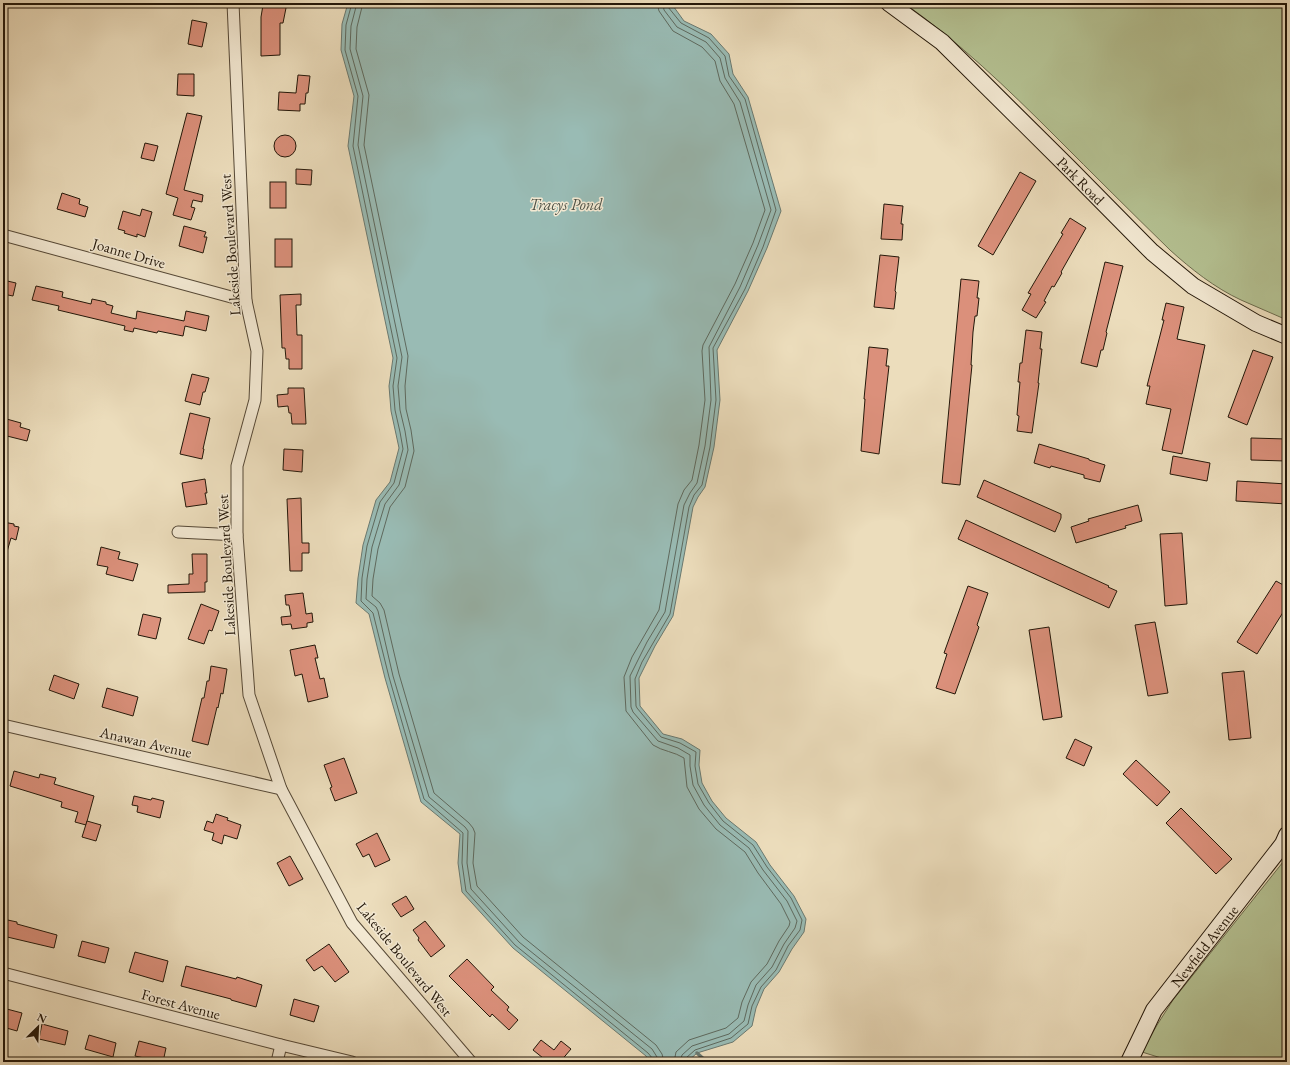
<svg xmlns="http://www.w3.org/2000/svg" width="1290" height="1065" font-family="'EB Garamond',serif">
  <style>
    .green { fill: #b5c293; stroke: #6c6c4e }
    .water { fill: #99bbb4; stroke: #6a7970 }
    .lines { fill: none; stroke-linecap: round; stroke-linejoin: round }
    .shore { stroke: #5e695e; stroke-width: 1 }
    .stream { stroke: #6a7970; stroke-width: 3.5 }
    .building { fill: #db907b; stroke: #231709 }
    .street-casing { stroke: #554836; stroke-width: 13 }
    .secondary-casing { stroke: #231709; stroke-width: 18 }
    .street { stroke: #f3e9d3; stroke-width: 11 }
    .secondary { stroke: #f3e9d3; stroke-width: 16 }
    .labels { text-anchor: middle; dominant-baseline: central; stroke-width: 3; stroke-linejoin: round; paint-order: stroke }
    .street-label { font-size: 15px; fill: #231709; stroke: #f3e9d3 }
    .water-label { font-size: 16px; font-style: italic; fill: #4c5045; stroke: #f3e9d3 }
  </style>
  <rect width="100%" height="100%" fill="#ecddbc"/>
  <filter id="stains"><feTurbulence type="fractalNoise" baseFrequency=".005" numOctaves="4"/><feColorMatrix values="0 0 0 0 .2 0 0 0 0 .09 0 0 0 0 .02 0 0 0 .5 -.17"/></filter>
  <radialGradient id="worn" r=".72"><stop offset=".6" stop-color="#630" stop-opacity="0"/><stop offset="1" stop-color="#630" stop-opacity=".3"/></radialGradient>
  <g class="green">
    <path d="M 904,3 L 1287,3 L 1287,320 C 1272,313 1256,307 1241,300 C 1215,288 1191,269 1170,250 C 1131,212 1093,174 1055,136 C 1007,88 959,42 904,3 Z"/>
    <polygon points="1287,857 1287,1062 1174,1062 1142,1052 1157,1025 1173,1000"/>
  </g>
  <polygon class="water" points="348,3 671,3 684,21 711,34 729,54 733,74 748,97 781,211 767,248 748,291 717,350 720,400 714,447 705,487 698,497 693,507 673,616 655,646 639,678 640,706 663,734 682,739 700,750 699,765 702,783 712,801 726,818 756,842 770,865 794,896 806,919 804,932 792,949 779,972 764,989 756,1008 752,1026 733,1042 697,1053 687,1062 650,1062 646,1056 513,948 462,892 458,863 460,834 421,802 385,678 369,614 356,603 358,578 363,545 376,500 390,482 399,448 391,411 389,386 393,358 348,146 354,96 341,50 342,24"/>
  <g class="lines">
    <g class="shore">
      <polyline points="352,3 346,25 345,50 358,96 353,146 397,358 393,386 395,410 400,432 403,449 394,483 380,502 367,546 362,578 361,601 373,613 389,677 424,799 463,833 462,863 466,891 515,945 648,1053 653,1059 653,1062"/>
      <polyline points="357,3 351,26 350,49 363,96 358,145 402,357 398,386 400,410 405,431 408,450 399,485 385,504 372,547 367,579 366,599 376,607 378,611 393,676 429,797 465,827 468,831 467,863 471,889 519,942 652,1049 657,1057 658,1062"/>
      <polyline points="363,3 357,27 356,49 369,95 364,145 408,356 405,386 406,409 411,430 414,451 405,487 390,507 378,549 373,579 372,596 380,603 384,610 399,674 434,793 469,823 473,828 475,833 473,863 477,886 523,937 656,1045 662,1054 664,1062"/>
      <path d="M 657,3 L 659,11 L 673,31 L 702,47 L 715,61 L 720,81 L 734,104 L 765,210 L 753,243 L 735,284 L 703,345 L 702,351 L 705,400 L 699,445 L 692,480 L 684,490 L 678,504 L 659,610 L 632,657 L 624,677 L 626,711 L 653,745 C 662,751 675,752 684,758 L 687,787 L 699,809 L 716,829 L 745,852 L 758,873 L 781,904 L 790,922 L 789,926 L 779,941 L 767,964 L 751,982 L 742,1002 L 738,1018 L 726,1028 L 689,1040 L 676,1052 L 674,1062"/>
      <polyline points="663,3 664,10 677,27 706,42 720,58 725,78 740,102 771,210 758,245 740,287 709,347 711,400 705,446 697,483 690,493 684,505 665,612 647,642 630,676 631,707 633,712 658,741 678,748 690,755 690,766 693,785 704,805 720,825 749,848 763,870 787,901 797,921 795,928 784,944 772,967 756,985 748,1005 744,1021 729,1034 692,1046 682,1055 680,1062"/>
      <polyline points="668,3 668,7 681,23 709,38 725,56 729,76 745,99 776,210 763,247 745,289 713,348 716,400 710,447 702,485 694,495 689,507 670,614 642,662 635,679 636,706 637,708 661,737 680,743 696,752 695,766 698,784 709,803 723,821 753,845 767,867 791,898 802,920 800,930 788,946 776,970 761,987 752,1006 748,1024 731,1038 695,1050 686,1058 685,1062"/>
    </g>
    <polyline class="stream" points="697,1053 707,1062"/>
  </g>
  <g class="building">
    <polygon points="267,3 287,3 283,23 280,23 280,55 261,56 261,17 263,5 267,5"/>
    <polygon points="192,20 207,23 202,47 188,44"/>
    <polygon points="178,74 194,74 194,96 177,95"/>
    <polygon points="298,75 310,76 308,93 306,93 305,104 300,104 300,111 278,110 279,92 296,93"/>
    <polygon points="187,113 202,116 184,190 203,195 202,202 193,200 191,207 195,208 191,220 173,215 178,198 166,194"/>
    <circle cx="285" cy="146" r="11"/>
    <polygon points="145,143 158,146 154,161 141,158"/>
    <polygon points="296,169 312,170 311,185 296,184"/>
    <polygon points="1020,172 1036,181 993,255 978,246"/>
    <rect x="270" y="182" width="16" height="26"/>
    <polygon points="62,193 80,199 79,204 88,207 85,217 57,209"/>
    <polygon points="884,204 903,206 901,224 903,224 902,240 881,239"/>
    <polygon points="142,209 152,212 145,237 137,234 137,237 124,233 125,231 118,229 123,211 140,216"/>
    <polygon points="1070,218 1086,228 1061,272 1062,273 1054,287 1052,286 1044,301 1046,302 1036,318 1022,310 1031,294 1028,293 1063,234 1061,233"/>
    <polygon points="184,226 206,232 204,237 207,237 203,253 179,246"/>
    <rect x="275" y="239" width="17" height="28"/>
    <polygon points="880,255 899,257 895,291 896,292 894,309 874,307"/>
    <polygon points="1105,262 1123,266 1106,332 1107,333 1103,350 1101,350 1097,367 1081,363"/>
    <polygon points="961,279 979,281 977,298 979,298 977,316 975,316 973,332 971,365 972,365 960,485 942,483"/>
    <polygon points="3,280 16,283 13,296 3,294"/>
    <polygon points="36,286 63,292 62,297 91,304 92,299 106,302 106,304 113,306 111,313 136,319 137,311 184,321 186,311 209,316 206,331 185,326 183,336 158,331 157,333 134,328 133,332 124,330 125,326 58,310 59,306 32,300"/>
    <polygon points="301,294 301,305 296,305 297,335 302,335 302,369 289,369 289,359 286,359 285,348 282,348 280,295"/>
    <polygon points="1166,303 1184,307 1177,339 1205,345 1182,454 1162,450 1171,409 1146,404 1150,386 1147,386 1164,320 1162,320"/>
    <polygon points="1026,330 1042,332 1040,349 1042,349 1038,383 1039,383 1032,433 1017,431 1019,416 1017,415 1020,382 1018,382 1020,363 1022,363"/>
    <polygon points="869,347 888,349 886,366 889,366 879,454 861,451 865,399 864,399"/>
    <polygon points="1253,350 1273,357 1247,425 1228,417"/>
    <polygon points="192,374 209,378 205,392 203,392 200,405 185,401"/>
    <polygon points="288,388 304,388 306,424 292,424 291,413 289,413 288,406 278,407 277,395 288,394"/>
    <polygon points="190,413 210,418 203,449 204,449 202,459 180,454"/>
    <polygon points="3,418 21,423 20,427 30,430 27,441 3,435"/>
    <polygon points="1251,438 1287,439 1286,461 1251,460"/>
    <polygon points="1039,444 1089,459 1089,460 1105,465 1100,482 1084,478 1084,475 1051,466 1050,468 1034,463"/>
    <polygon points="284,449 303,450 302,472 283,470"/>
    <polygon points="1173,456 1210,463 1207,481 1170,474"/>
    <polygon points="205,479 207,493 205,493 207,504 186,507 182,483"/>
    <polygon points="984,480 1061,514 1061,518 1055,532 977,497"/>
    <polygon points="1237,481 1287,484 1287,504 1236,501"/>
    <polygon points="301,498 302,543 309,543 309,553 302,553 302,571 290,571 287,499"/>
    <polygon points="1138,505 1142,521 1125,526 1126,528 1076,543 1071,527 1089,521 1088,519"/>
    <polygon points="966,520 1109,586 1108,587 1117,591 1109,608 958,539"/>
    <polygon points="3,522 14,524 14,526 19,527 16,540 11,538 6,555 3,555"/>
    <polygon points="1182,533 1187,604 1165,606 1160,534"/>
    <polygon points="101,547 120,552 118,559 138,564 133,581 106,574 108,567 97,565"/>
    <polygon points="192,554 207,554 207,582 205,582 205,592 168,593 168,585 189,584 189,574 193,574"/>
    <polygon points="1276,581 1287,587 1287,606 1257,654 1237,642"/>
    <polygon points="968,586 988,593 977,625 979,627 955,694 936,688 947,654 944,653"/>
    <polygon points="303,593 306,614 312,613 313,622 307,623 307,627 292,629 291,624 282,625 281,617 291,616 289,605 286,605 285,595"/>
    <polygon points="201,604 219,611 212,631 209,630 204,644 188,639"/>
    <polygon points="143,614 161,618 156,639 138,635"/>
    <polygon points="1155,622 1168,693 1148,696 1135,625"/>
    <polygon points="1049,627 1062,717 1043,720 1029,630"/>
    <polygon points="315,645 318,658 315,658 320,679 324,678 328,697 308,702 302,674 295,676 290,650"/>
    <polygon points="211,666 227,669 223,694 221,693 218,708 217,707 208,745 192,741 202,698 204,698 207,681 209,681"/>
    <polygon points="1244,671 1251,738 1229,740 1222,673"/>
    <polygon points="54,675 79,684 74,699 49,690"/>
    <polygon points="107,688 138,697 133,716 102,707"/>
    <polygon points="1075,739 1092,747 1084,766 1066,758"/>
    <polygon points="344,758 357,793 335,801 330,788 332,787 324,765"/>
    <polygon points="1136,760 1170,792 1157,806 1123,774"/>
    <polygon points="14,771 39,778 40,774 56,778 54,784 94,796 86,825 75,822 78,812 61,807 62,802 10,786"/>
    <polygon points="134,796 151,800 152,798 164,801 160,818 137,812 138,806 132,805"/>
    <polygon points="1181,808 1232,859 1216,874 1166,823"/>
    <polygon points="216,814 228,818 227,820 241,825 237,839 224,835 222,844 212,840 214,833 204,830 207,821 213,823"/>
    <polygon points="87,821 101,825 96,841 82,837"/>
    <polygon points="377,833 390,860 375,867 369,854 363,857 356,844"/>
    <polygon points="290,856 303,879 289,886 277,863"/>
    <polygon points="406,896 414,909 401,917 392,904"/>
    <polygon points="3,919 17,922 17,924 57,935 54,948 3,936"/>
    <polygon points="425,921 445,946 431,957 418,940 419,938 413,930"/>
    <polygon points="82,941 109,948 105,963 78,956"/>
    <polygon points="329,944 349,972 335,982 322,966 314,971 306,960"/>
    <polygon points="135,952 168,961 163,982 129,972"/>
    <polygon points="467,959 494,987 491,990 509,1007 507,1010 518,1020 509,1030 492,1014 490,1017 449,976"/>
    <polygon points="186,966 236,979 237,977 262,985 256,1007 231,1000 231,999 181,986"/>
    <polygon points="294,999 319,1006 314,1022 290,1015"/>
    <polygon points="3,1008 22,1013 17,1031 3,1027"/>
    <polygon points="42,1024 68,1031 65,1045 39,1039"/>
    <polygon points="89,1035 116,1043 113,1057 85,1049"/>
    <polygon points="541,1040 554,1050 561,1041 571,1049 560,1062 548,1062 533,1050"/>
    <polygon points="139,1041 166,1048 163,1062 135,1056"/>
  </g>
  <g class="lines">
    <g class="street-casing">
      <g id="street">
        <polyline points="233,3 246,301 257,351 255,400 237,466 237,535 249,695 281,789 352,923 471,1062"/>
        <polyline points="3,235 246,301"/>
        <polyline points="178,532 237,535"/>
        <polyline points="3,725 281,789"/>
        <polyline points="3,973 281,1045 352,1062"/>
        <polyline points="277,1062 281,1045"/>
      </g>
    </g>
    <g class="secondary-casing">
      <g id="secondary">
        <path id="s1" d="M 889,3 L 942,42 L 1069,168 L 1152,252 L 1193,286 L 1256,323 L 1287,336"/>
        <path id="s2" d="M 1129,1062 L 1154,1010 L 1283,844 L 1287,835"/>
      </g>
    </g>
    <use href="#street" class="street"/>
    <use href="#secondary" class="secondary"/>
  </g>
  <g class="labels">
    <g class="street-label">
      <text stroke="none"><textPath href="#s1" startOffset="262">Park Road</textPath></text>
      <text transform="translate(230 245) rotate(-94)">Lakeside Boulevard West</text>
      <text transform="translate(129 253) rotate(16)">Joanne Drive</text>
      <text transform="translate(226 565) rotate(-93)">Lakeside Boulevard West</text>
      <text transform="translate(146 742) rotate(13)">Anawan Avenue</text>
      <text stroke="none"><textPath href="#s2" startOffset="139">Newfield Avenue</textPath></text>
      <text transform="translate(405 959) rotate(51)">Lakeside Boulevard West</text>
      <text transform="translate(181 1004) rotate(15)">Forest Avenue</text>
    </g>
    <g class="water-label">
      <text x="566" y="204">Tracys Pond</text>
    </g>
  </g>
  <rect width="1290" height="1065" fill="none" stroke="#ecddbc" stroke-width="16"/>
  <rect x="4" y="4" width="1282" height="1057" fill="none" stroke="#231709" stroke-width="2"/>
  <rect x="8" y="8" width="1274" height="1049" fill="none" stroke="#231709"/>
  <g transform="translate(38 1027) rotate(24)" stroke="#f3e9d3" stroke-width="3" paint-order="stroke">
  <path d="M0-3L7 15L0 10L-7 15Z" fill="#231709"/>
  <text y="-6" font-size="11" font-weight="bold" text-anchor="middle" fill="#231709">N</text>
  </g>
  <rect width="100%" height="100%" filter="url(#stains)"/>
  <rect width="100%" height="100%" fill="url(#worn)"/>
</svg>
